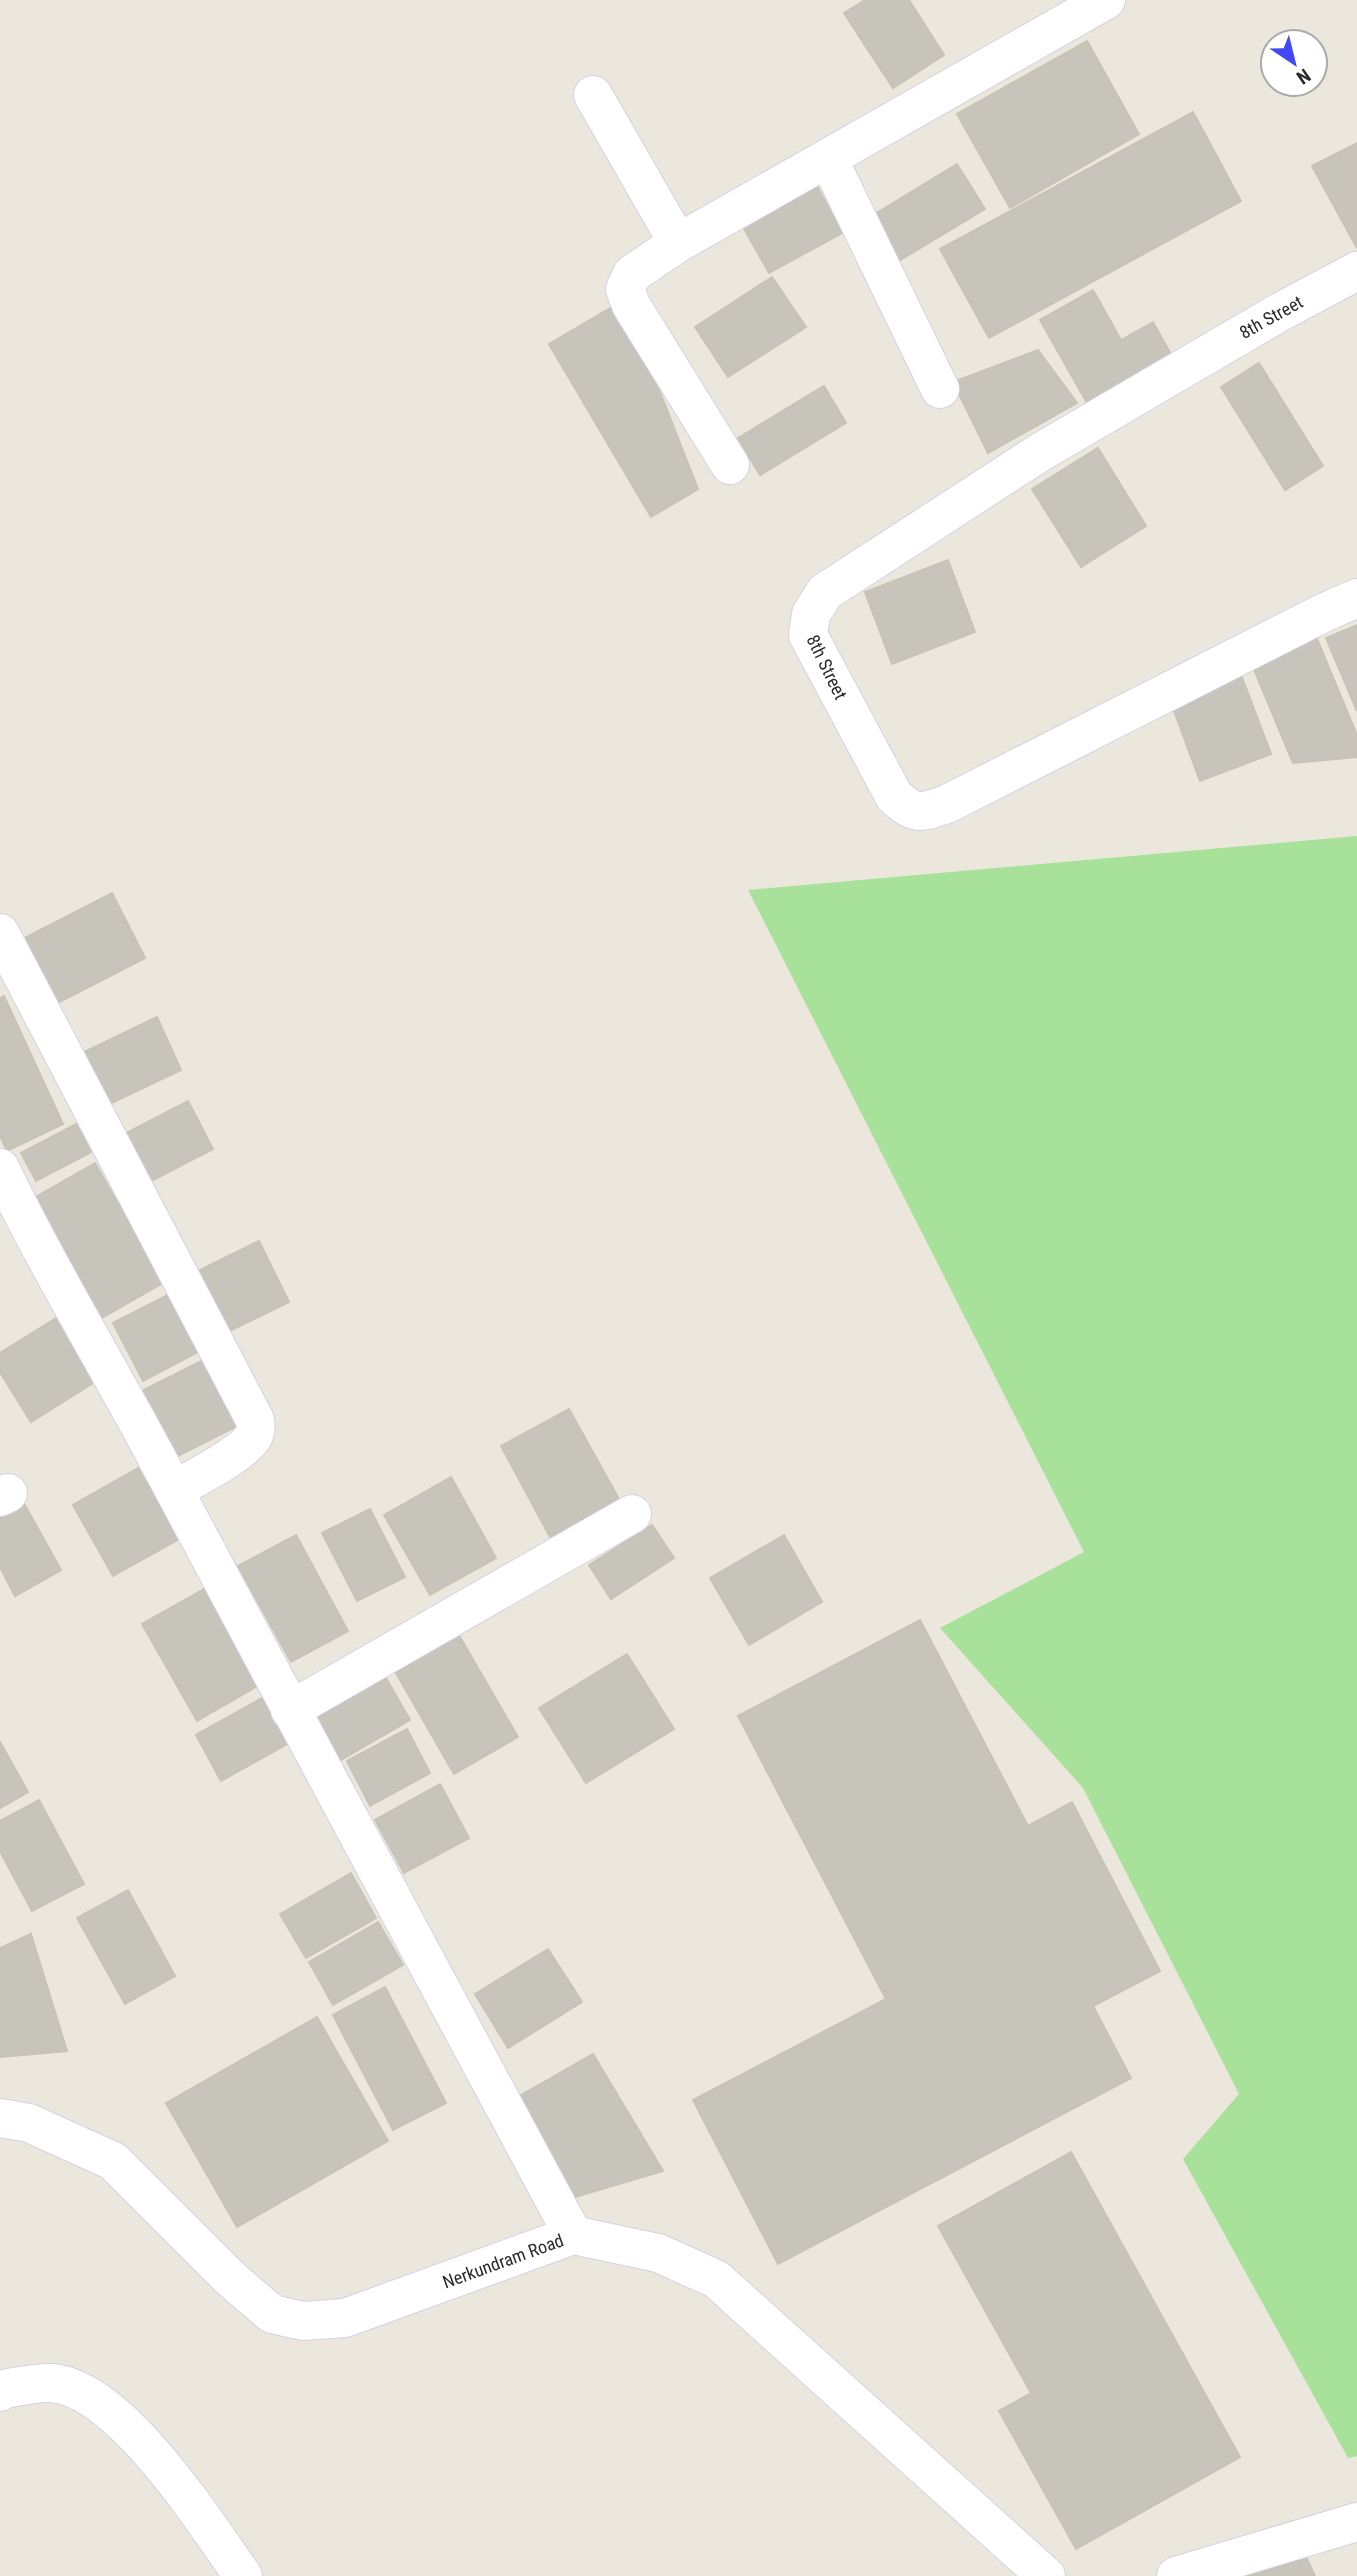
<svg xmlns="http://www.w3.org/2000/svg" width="1357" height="2576" font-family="'Roboto Condensed',sans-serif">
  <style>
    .green { fill: #a8e19a }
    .building { fill: #c7c4bc; stroke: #c7c3b6; stroke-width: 2 }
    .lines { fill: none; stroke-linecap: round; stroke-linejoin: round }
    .minor-casing { stroke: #d2d2e2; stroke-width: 40 }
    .minor { stroke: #fff; stroke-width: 38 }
    .labels { text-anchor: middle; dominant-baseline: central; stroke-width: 5; stroke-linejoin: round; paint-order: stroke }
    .street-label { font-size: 18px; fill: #2a2a2a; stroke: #fff }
  </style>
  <rect width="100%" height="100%" fill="#ece7dc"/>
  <polygon class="green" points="1357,836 1357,2456 1348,2458 1183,2159 1239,2094 1083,1788 940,1628 1084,1552 748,890"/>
  <g class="building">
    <polygon points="865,0 909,0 944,55 893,88 844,13"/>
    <polygon points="1087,41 1139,134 1010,208 957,114"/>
    <polygon points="1193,112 1241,201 989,338 940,249"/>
    <polygon points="1357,143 1357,248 1312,166"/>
    <polygon points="957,164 985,209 897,262 870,217"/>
    <polygon points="816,184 842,233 769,273 742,225"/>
    <polygon points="772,277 806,327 728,377 695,327"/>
    <polygon points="1093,290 1121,340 1153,322 1172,356 1087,403 1040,320"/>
    <polygon points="624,300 698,489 651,517 549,344"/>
    <polygon points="1038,350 1077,403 988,453 953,382"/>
    <polygon points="1259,363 1323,466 1285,490 1221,387"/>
    <polygon points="824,386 846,423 760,475 738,438"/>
    <polygon points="1098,448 1146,526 1081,567 1032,489"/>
    <polygon points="948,560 975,632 892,664 865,592"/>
    <polygon points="1357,625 1357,711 1326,638"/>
    <polygon points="1317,639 1357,735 1357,757 1293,763 1253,667"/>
    <polygon points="1240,672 1271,754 1200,781 1170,700"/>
    <polygon points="112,893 145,958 50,1007 17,942"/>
    <polygon points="4,996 63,1124 7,1151 0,1136 0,998"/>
    <polygon points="157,1017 181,1070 101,1108 76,1056"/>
    <polygon points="188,1101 213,1149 136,1189 111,1141"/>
    <polygon points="76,1124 91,1152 36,1181 21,1153"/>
    <polygon points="95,1163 163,1283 93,1323 25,1203"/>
    <polygon points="259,1241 289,1302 213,1339 184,1278"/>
    <polygon points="183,1287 213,1344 143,1381 113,1323"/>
    <polygon points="61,1315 101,1378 31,1422 0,1372 0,1353"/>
    <polygon points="209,1357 243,1423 176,1457 142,1391"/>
    <polygon points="569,1409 619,1499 550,1537 501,1446"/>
    <polygon points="138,1468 179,1539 113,1576 73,1505"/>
    <polygon points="451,1477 496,1558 430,1595 384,1515"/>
    <polygon points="22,1500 61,1570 15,1596 0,1567 0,1511"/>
    <polygon points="370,1509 405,1577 357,1601 322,1533"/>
    <polygon points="652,1525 674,1558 611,1599 589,1565"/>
    <polygon points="296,1535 348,1631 291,1662 238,1566"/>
    <polygon points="784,1535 822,1602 749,1645 710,1578"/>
    <polygon points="204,1589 259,1685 197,1721 142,1624"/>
    <polygon points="920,1620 1028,1826 1072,1802 1160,1971 1093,2006 1131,2078 778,2264 693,2100 886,1999 738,1716"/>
    <polygon points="457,1632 518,1737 454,1774 393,1668"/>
    <polygon points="627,1654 674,1729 586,1783 539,1708"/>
    <polygon points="382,1671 410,1720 341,1760 312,1711"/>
    <polygon points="262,1698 287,1744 221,1781 196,1735"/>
    <polygon points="407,1729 430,1773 370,1806 347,1761"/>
    <polygon points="0,1742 28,1792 0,1808"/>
    <polygon points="440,1784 469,1838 404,1873 375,1820"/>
    <polygon points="39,1800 84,1884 32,1911 0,1851 0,1821"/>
    <polygon points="351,1873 376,1918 306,1958 280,1914"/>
    <polygon points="128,1890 175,1976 125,2004 77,1918"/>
    <polygon points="378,1922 403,1965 333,2005 309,1962"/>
    <polygon points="31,1934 67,2051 0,2057 0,1948"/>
    <polygon points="548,1949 582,2002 508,2048 475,1994"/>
    <polygon points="385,1987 446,2103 393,2130 333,2015"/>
    <polygon points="317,2017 388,2141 237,2227 166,2103"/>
    <polygon points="593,2054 663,2171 565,2200 511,2101"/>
    <polygon points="1071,2152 1240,2457 1076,2549 999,2411 1031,2393 938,2226"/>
    <polygon points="1303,2550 1315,2576 1247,2576"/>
  </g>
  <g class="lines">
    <g class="minor-casing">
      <g id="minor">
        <polyline points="593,95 678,243"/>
        <polyline points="828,158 940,389"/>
        <path d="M 1357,271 L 1280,312 L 1039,453 L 825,592 L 811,614 L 808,635 L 894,796 C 915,816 921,813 947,804 L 1323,613 L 1357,598"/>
        <polyline points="730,465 631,305 625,289 632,274 678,243 1106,0"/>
        <path d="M 0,933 L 255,1420 C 256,1426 256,1432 253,1437 C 243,1454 193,1479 174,1490"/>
        <path d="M 0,1168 C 48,1268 107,1364 159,1462 C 296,1720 435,1978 573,2235"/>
        <polyline points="0,1497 8,1493"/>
        <polyline points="290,1710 632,1514"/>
        <polyline points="0,2118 29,2123 113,2161 230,2278 272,2314 303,2321 345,2318 573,2235 658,2253 716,2279 1046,2576"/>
        <path d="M 0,2392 L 3,2389 C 18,2387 36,2382 51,2383 C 120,2387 205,2523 243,2576"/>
        <polyline points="1176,2576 1357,2522"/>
      </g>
    </g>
    <use href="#minor" class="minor"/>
  </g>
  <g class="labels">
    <g class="street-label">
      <text transform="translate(1271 317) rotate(-29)">8th Street</text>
      <text transform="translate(827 667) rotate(64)">8th Street</text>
      <text transform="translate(503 2261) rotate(-20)">Nerkundram Road</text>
    </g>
  </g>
  <g transform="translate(1294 63) rotate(145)"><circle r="33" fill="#ffffff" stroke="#aaaaaa" stroke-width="2"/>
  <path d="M0-5L12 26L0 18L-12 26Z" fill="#4148f4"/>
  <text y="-10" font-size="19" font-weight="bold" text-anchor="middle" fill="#2a2a2a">N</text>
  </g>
</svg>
